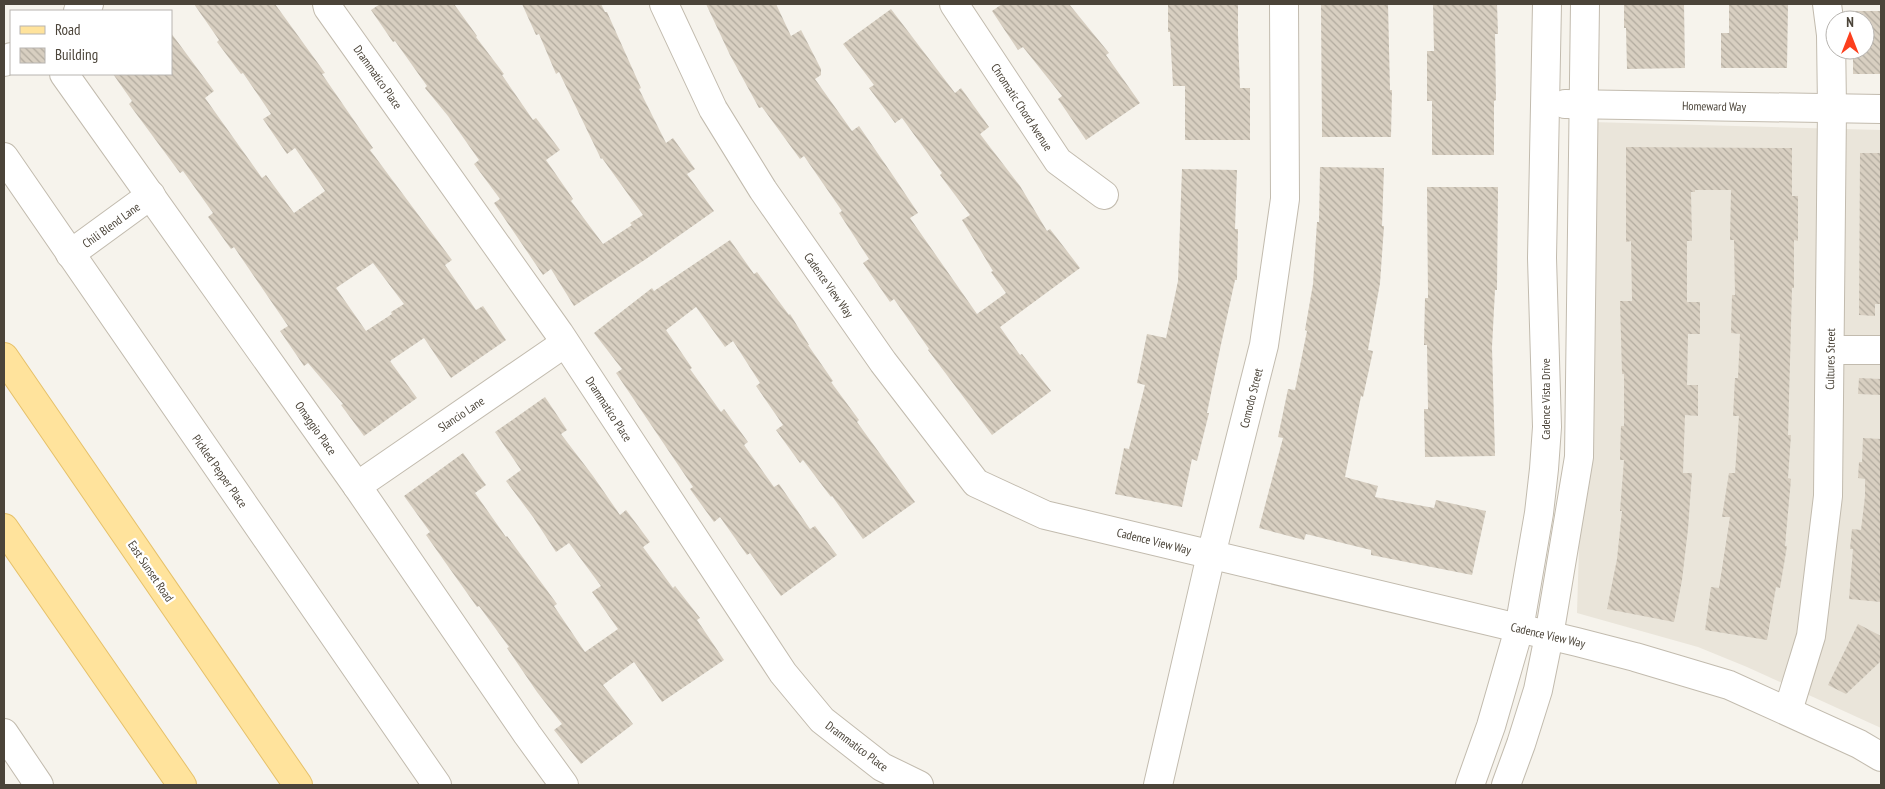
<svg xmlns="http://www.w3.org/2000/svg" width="1885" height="789" font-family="'PT Sans Narrow',sans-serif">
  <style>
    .residential { fill: #eae5da }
    .building { fill: url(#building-back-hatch); fill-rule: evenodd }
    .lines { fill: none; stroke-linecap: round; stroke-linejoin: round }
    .minor-casing { stroke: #c2bbae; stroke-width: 30 }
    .major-casing { stroke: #e6c16a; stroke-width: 30 }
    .minor { stroke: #fff; stroke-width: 28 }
    .major { stroke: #ffe39c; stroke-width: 28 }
    .labels { text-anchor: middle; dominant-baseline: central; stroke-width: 4.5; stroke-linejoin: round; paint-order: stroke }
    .street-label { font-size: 12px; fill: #4b4439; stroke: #fff }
  </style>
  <defs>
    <pattern id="building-back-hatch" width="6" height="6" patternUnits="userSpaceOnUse" patternTransform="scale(1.25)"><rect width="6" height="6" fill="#d8cfc1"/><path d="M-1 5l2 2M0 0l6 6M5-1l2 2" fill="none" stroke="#b1aa9e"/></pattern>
  </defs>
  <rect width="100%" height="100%" fill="#f6f3ec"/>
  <polygon class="residential" points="1592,122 1881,130 1881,728 1747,667 1698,647 1577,613"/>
  <g class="building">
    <path d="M 194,4 L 275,4 L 325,73 L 322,74 L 373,148 L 370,150 L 452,260 L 445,265 L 476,310 L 483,306 L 506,340 L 451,378 L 424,338 L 390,361 L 417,398 L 364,436 L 341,405 L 343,404 L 308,363 L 304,366 L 280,331 L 288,326 L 234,247 L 231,249 L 208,217 L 213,213 L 183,171 L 180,173 L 129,104 L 132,101 L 113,74 L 171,74 L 171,33 L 214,91 L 205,98 L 262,178 L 266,175 L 294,213 L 325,191 L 295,148 L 287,154 L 263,119 L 271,114 L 243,73 L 241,74 L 217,42 L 219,40 ZM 373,263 L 404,304 L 391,312 L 392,314 L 366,331 L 336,288 Z"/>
    <polygon points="380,4 454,4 477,36 476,37 504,74 502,75 533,120 536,118 560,150 546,160 573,199 571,201 603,244 632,225 630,223 643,215 602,158 601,159 559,72 556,74 539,34 536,35 522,4 601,4 605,12 607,12 641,88 639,89 666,143 673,138 695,169 687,174 714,211 646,259 574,306 551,269 543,275 494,203 500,199 474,164 479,160 448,116 425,88 427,86 395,41 393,42 371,10"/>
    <polygon points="706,4 776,4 791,36 801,30 821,69 821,75 815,79 852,131 859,126 894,177 918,213 910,218 977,314 1006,293 991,272 993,271 962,220 970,215 940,175 942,173 902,118 895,123 869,88 874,85 843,44 891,9 955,93 961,88 989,127 980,134 1020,186 1047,231 1050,229 1080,268 1000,327 1020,355 1022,354 1051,391 992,435 928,350 929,349 894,299 890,302 863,263 869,259 839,213 842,211 804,156 800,159 762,107 759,108 730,55"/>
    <polygon points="1002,4 1069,4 1109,53 1106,55 1140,103 1086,140 1058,99 1062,96 1023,47 1018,50 992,11"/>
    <polygon points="1168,4 1238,4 1238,34 1240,88 1250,88 1250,140 1185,140 1185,86 1173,86 1170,32 1168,32"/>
    <polygon points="1321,4 1388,4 1390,90 1392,90 1391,137 1322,137"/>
    <polygon points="1433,4 1497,4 1498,34 1495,34 1496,100 1494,101 1494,155 1432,155 1432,101 1427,101 1427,51 1434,51"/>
    <polygon points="1624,4 1684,4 1685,68 1627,69 1626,28 1624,28"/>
    <polygon points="1729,4 1788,4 1787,68 1721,68 1721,33 1729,33"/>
    <polygon points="1853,11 1881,11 1881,74 1853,74 1853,50 1865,50 1865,20 1853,20"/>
    <polygon points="1626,147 1792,148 1792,196 1798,196 1798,241 1794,240 1794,288 1792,288 1788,435 1791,435 1788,478 1791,479 1785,546 1787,546 1780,588 1776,587 1767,640 1705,630 1711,587 1719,588 1730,517 1722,517 1729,473 1735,473 1739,416 1733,416 1735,378 1738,378 1740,334 1731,333 1732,295 1735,295 1734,240 1730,240 1731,190 1695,190 1695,192 1691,192 1692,241 1687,241 1687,302 1700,302 1700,334 1688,334 1687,385 1698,385 1698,416 1685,415 1683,473 1692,473 1688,529 1682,580 1674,622 1607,609 1617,559 1622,511 1620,511 1624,460 1620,460 1621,426 1624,426 1624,374 1622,374 1620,301 1632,301 1631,241 1626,242"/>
    <polygon points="1860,153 1881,153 1881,304 1875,304 1875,316 1859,315"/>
    <polygon points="1320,167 1384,168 1382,226 1384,226 1380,283 1368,350 1373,351 1363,397 1361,396 1345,477 1378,486 1375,497 1434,508 1436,500 1486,511 1472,575 1371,555 1371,550 1306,534 1304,540 1259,528 1283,438 1278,437 1288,389 1295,390 1307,331 1305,330 1313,284 1317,222 1319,222"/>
    <polygon points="1182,169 1237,170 1235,229 1238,229 1237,280 1235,280 1220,349 1207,413 1209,413 1197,461 1192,459 1182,507 1115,494 1124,448 1129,449 1145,385 1137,383 1147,334 1166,338 1178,281"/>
    <polygon points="1427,187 1498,187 1497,290 1495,290 1492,347 1495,456 1425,457 1424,409 1428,409 1427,345 1424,345 1425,298 1428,298"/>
    <polygon points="730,240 754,274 757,272 789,315 790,314 809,345 808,345 833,381 831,382 859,420 857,422 915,502 863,539 832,496 831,497 803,460 800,463 776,430 783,425 756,386 760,383 733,341 725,347 696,307 666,330 692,368 690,369 721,412 724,409 748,442 744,445 774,487 779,484 810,529 815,526 837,555 781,596 750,553 747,555 720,517 714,522 690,489 693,487 616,373 622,369 594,333 652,288 654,291"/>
    <polygon points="1859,378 1881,379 1881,395 1858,394"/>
    <polygon points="545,397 567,430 561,434 593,476 620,515 626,510 650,542 643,547 673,588 675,586 700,618 697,620 724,660 662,702 634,662 603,685 633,724 581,764 554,730 562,724 537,692 507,648 509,647 479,606 477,607 445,562 426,535 430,532 404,496 463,453 486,485 475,493 506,537 507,536 557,604 554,606 585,652 618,629 592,592 601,586 569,543 556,552 533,517 506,481 521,470 495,432"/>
    <polygon points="1863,438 1881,439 1881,602 1849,599 1853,549 1850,549 1852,529 1861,530 1865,496 1865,479 1858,478 1859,462 1862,462"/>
    <polygon points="1858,624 1881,636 1881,661 1846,694 1828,685"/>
  </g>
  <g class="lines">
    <g class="minor-casing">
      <g id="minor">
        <polyline points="327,4 328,8 559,333 783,673 822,720 882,767 919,785"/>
        <polyline points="664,4 713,109 763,190 883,362 976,483 1045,515 1577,642 1635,657 1729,685 1859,744 1881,757"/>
        <polyline points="954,4 1058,161 1104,195"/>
        <polyline points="78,11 89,4"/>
        <polyline points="4,62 11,57"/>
        <polyline points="64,74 357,486 527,734 564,785"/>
        <polyline points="1565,104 1881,109"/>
        <polyline points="4,157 437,785"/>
        <polyline points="70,254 151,195"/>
        <polyline points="1830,350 1881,350"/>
        <polyline points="357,486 565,343"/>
        <polyline points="1788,711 1811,636 1828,496 1832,108 1831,35 1827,4"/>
        <polyline points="4,733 39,785"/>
        <polyline points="1158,785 1211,555 1264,345 1285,199 1284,4"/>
        <polyline points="1470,785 1491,726 1519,629 1539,513 1544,469 1547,427 1542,258 1547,4"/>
        <polyline points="1506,785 1521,744 1538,690 1549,636 1579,457 1585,4"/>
      </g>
    </g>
    <g class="major-casing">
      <g id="major">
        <polyline points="4,357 298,785"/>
        <polyline points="4,528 182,785"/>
      </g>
    </g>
    <use href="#minor" class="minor"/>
    <use href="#major" class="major"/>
  </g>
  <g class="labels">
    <g class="street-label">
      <text transform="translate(378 77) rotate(55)">Drammatico Place</text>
      <text transform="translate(1714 106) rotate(1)">Homeward Way</text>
      <text transform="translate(1022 107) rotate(57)">Chromatic Chord Avenue</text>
      <text transform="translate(111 225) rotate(-36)">Chili Blend Lane</text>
      <text transform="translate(829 285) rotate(55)">Cadence View Way</text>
      <text transform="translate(1830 359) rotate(-89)">Cultures Street</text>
      <text transform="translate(1251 398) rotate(-76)">Comodo Street</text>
      <text transform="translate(1545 399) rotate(-90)">Cadence Vista Drive</text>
      <text transform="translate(609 409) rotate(57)">Drammatico Place</text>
      <text transform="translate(461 414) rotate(-34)">Slancio Lane</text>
      <text transform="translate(316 428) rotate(55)">Omaggio Place</text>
      <text transform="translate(220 471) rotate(55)">Pickled Pepper Place</text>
      <text transform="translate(1154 541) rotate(14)">Cadence View Way</text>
      <text transform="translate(151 571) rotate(56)">East Sunset Road</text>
      <text transform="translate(1548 635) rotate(13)">Cadence View Way</text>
      <text transform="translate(857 746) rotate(37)">Drammatico Place</text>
    </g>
  </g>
  <rect width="1885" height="789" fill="none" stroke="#4b4439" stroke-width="10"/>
  <rect x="10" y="10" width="162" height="65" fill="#ffffff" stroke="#b7b4b0"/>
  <rect x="20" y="26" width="25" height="8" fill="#ffe39c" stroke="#b7b4b0"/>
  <text x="55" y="35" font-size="15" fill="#4b4439">Road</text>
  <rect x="20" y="48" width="25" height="15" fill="url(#building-back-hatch)" stroke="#b7b4b0"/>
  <text x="55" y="60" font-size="15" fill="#4b4439">Building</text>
  <g transform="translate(1850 35)"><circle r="24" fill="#ffffff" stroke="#b7b4b0"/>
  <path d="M0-4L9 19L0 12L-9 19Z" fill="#fc3f1d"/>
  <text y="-8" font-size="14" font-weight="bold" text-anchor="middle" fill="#4b4439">N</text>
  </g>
</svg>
